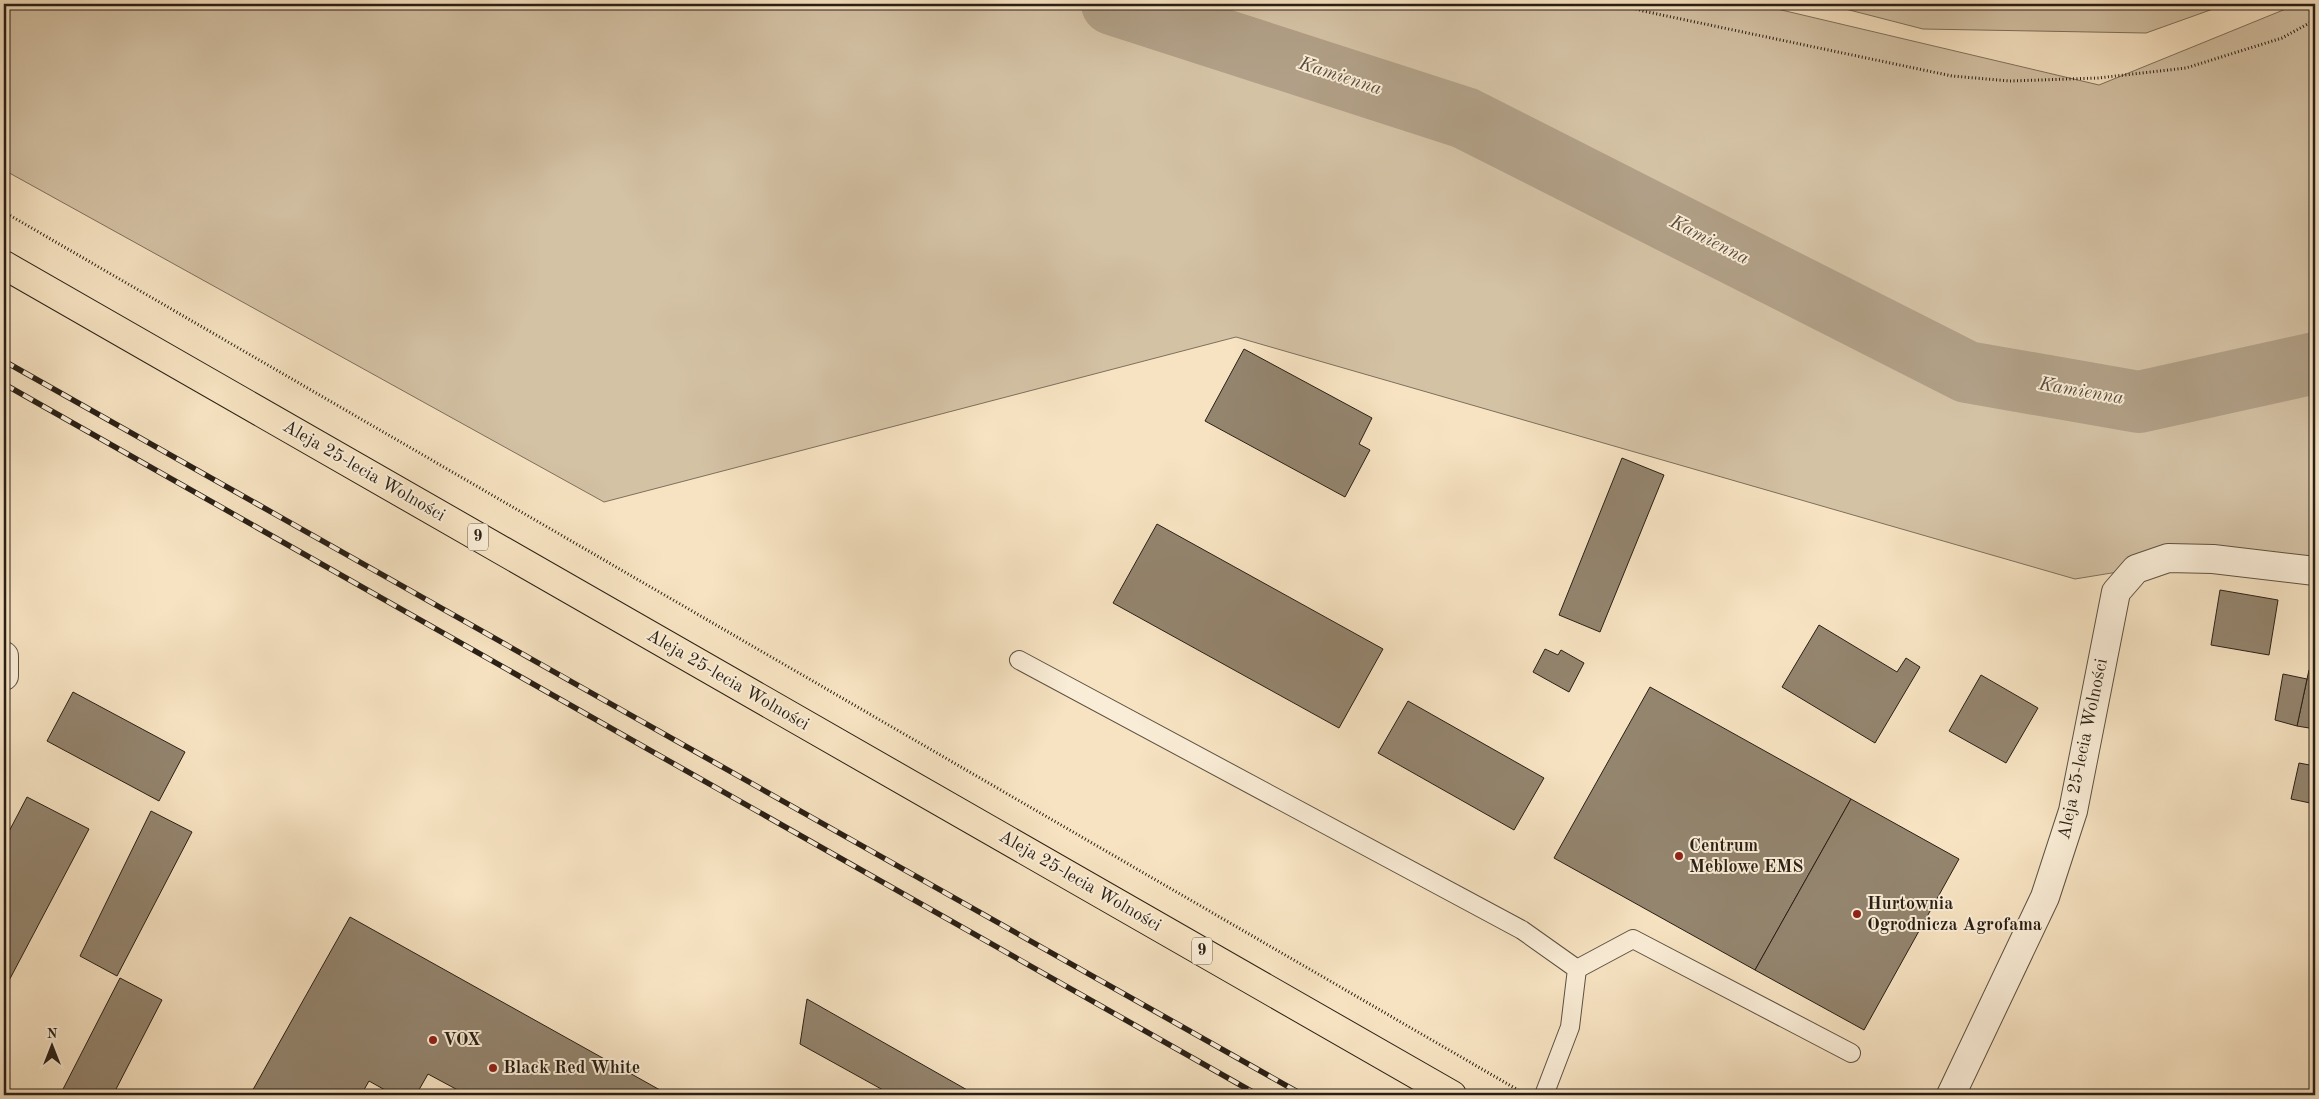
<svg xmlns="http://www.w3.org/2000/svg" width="2319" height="1099" font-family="'Old Standard TT',serif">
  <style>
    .green { fill: #d4c2a5; stroke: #7e705d }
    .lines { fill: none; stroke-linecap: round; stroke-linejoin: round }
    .river { stroke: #b1a087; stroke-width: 62 }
    .building { fill: #94856f; stroke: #291f15 }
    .lane-casing { stroke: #5c5040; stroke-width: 20 }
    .street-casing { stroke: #5c5040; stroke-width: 30 }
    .primary-casing { stroke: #291f15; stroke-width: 30 }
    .path { stroke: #291f15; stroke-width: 3; stroke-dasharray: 1 2.5; stroke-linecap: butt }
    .lane { stroke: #faedd7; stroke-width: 18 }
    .street { stroke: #faedd7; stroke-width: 28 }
    .primary { stroke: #f7e3c2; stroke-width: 28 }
    .rail-casing { stroke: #291f15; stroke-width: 5.5 }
    .rail { stroke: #faedd7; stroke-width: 4; stroke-dasharray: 11; stroke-linecap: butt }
    .poi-dot { fill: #8f2418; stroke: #faedd7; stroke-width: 2 }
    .labels { text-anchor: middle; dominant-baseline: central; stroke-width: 4; stroke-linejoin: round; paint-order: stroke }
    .shield { fill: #faedd7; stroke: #685d4f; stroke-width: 1 }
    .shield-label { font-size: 16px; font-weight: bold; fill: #291f15 }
    .street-label { font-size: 18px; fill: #291f15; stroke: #faedd7 }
    .poi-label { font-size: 18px; font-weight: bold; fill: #291f15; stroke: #faedd7; text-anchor: start }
    .water-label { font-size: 19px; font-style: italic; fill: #594c3d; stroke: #faedd7 }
  </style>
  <rect width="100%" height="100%" fill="#f7e3c2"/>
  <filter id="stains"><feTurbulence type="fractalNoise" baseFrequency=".004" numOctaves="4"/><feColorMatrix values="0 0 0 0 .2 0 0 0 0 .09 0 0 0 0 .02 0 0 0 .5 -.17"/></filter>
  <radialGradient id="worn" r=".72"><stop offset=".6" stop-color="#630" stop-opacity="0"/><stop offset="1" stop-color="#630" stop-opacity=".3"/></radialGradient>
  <g class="green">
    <polygon points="4,4 1756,4 2099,85 2298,4 2315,4 2315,571 2136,569 2075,579 1236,337 604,502 4,170"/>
    <polygon points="1826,4 2227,4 2146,33 1923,29"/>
  </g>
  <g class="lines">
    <polyline class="river" points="1112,4 1465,118 1967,372 2139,402 2315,363"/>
  </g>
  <g class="building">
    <polygon points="1244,349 1372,418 1359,444 1370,450 1345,497 1205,421"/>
    <polygon points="1622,458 1664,475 1600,632 1559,615"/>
    <polygon points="1157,524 1383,649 1339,728 1113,603"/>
    <polygon points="2220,590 2278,600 2269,655 2211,645"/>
    <polygon points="1819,625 1897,672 1906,658 1920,667 1875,743 1782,687"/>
    <polygon points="1545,649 1558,655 1561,650 1584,663 1569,692 1533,672"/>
    <polygon points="2309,670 2315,671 2315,729 2297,726"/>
    <polygon points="2283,674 2307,679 2297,726 2275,720"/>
    <polygon points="1981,675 2038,708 2006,763 1949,731"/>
    <polygon points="1650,687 1851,799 1755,970 1554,858"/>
    <polygon points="73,692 185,752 159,801 47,741"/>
    <polygon points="1408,701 1544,778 1514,830 1378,753"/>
    <polygon points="2299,763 2315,766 2315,804 2291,799"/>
    <polygon points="27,797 89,829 4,990 4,841"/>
    <polygon points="1851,799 1959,859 1864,1030 1755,970"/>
    <polygon points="151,811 192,832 117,976 80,956"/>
    <polygon points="350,917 669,1095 467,1095 428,1074 416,1095 394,1095 369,1081 361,1095 250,1095"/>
    <polygon points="120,978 162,1000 113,1095 60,1095"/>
    <polygon points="807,999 976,1095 892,1095 800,1044"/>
  </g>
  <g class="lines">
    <g class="lane-casing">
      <g id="lane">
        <polyline points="1019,660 1522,930 1577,969 1570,1027 1544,1095"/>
        <polyline points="1577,969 1633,939 1851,1053"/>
      </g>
    </g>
    <g class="street-casing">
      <g id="street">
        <polyline points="4,656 4,676"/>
        <polyline points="1951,1095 2045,897 2073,811 2116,592 2136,569 2168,558 2213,559 2315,571"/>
      </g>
    </g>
    <g class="primary-casing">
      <polyline id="primary" points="4,265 1452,1095"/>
    </g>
    <g class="path">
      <polyline points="1619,4 1643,11 1952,76 2010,81 2098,78 2186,68 2282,38 2315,20"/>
      <polyline points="4,212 1518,1090"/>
    </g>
    <use href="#lane" class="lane"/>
    <use href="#street" class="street"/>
    <use href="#primary" class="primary"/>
    <g class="rail-casing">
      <g id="rail">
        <polyline points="4,361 1303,1095"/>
        <polyline points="4,384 1258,1095"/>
      </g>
    </g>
    <use href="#rail" class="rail"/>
  </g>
  <g class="poi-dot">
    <circle cx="1679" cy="856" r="5"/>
    <circle cx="1857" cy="914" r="5"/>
    <circle cx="433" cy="1040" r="5"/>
    <circle cx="493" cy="1068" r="5"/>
  </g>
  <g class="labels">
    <g class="shield">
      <rect x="468" y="523.5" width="20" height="27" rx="4"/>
      <rect x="1192" y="937.5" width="20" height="27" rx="4"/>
    </g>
    <g class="shield-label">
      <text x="478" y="537">9</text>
      <text x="1202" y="951">9</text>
    </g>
    <g class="street-label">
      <text transform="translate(364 471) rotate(30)">Aleja 25-lecia Wolności</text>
      <text transform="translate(728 680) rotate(30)">Aleja 25-lecia Wolności</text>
      <text transform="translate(2083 749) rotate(-78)">Aleja 25-lecia Wolności</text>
      <text transform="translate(1080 881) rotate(30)">Aleja 25-lecia Wolności</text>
    </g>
    <g class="poi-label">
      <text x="1689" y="846">Centrum<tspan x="1689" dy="21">Meblowe EMS</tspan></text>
      <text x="1867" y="904">Hurtownia<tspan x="1867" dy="21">Ogrodnicza Agrofama</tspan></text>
      <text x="443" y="1040">VOX</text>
      <text x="503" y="1068">Black Red White</text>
    </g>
    <g class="water-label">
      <text transform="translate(1340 77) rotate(18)">Kamienna</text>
      <text transform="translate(1709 241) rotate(27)">Kamienna</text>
      <text transform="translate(2081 392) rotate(10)">Kamienna</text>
    </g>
  </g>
  <rect width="2319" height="1099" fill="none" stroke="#f7e3c2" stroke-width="20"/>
  <rect x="5" y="5" width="2309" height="1089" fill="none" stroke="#291f15" stroke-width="2.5"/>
  <rect x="10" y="10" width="2299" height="1079" fill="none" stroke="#291f15"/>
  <g transform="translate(52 1046)" stroke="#faedd7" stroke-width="4" paint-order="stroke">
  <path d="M0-4L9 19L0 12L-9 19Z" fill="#291f15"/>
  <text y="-8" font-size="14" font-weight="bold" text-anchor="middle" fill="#291f15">N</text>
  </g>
  <rect width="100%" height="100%" filter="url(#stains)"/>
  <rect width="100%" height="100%" fill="url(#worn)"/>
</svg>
